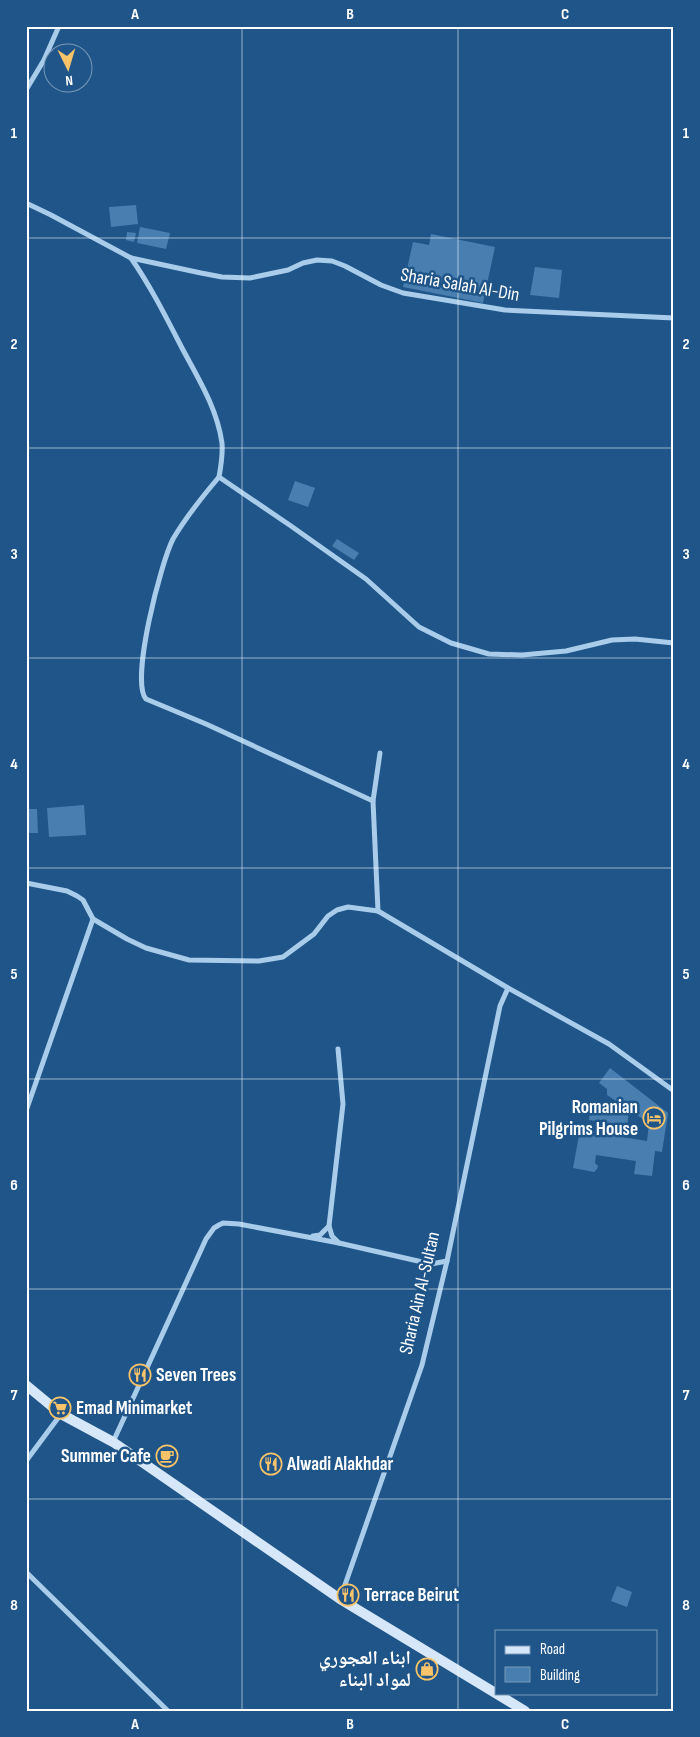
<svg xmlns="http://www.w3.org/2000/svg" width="700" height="1737" font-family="'Sofia Sans Condensed','Noto Naskh Arabic',sans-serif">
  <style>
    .building { fill: #487fb0 }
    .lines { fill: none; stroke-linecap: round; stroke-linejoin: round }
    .street { stroke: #a9cceb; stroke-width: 5 }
    .secondary { stroke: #d5e7f8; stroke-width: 10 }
    .grid { fill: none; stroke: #fff; stroke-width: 1; stroke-opacity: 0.55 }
    .labels { text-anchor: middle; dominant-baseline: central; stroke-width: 5; stroke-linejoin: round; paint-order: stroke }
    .street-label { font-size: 19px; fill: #fff; stroke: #1f5588 }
    .poi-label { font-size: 19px; font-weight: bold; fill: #fff; stroke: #1f5588; text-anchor: start }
    .neatline { fill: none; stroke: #fff; stroke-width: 2 }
    .grid-label { font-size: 16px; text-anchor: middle; font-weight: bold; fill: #fff }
  </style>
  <rect width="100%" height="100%" fill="#1f5588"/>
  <g class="building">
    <polygon points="136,205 138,224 111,227 109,207"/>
    <polygon points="140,227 170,233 166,249 137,243"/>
    <polygon points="127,232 136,233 134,242 126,240"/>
    <polygon points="431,234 495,247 483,303 403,287 413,242 429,245"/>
    <polygon points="535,267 562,270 559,298 530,295"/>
    <polygon points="295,481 315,488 308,507 288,500"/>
    <polygon points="337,539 359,553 354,560 332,546"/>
    <polygon points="84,805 86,835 49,837 47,808"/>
    <polygon points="26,809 37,809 38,833 26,833"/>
    <polygon points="610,1068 668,1113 662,1152 655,1151 652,1176 634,1174 636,1161 596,1155 595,1163 598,1166 597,1169 594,1172 573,1168 580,1130 588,1128 593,1129 597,1133 647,1141 649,1123 607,1095 607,1089 599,1083"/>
    <polygon points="591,1105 629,1111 627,1126 589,1120"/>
    <polygon points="617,1586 632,1592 627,1607 611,1601"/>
  </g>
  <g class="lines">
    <g class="street">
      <polyline points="26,90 44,60 59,26"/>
      <polyline points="26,203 51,215 131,258 201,273 222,277 250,278 288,270 303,263 317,260 332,261 345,266 381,285 403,293 505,310 674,318"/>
      <path d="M 131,258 C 151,287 166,317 182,348 C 198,378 217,408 222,443 C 223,455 221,466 219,477 L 291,526 L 366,579 L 419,627 L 451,643 L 489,654 L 522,655 L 566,651 L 612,640 L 635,639 L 674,643"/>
      <path d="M 219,477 C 202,497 186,517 173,539 C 161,562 130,681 146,699 L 206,724 L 373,801 L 380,753"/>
      <polyline points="373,801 378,911 508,988 609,1044 674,1091"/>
      <polyline points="26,883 67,891 77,896 83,900 93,919 127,939 146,948 189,960 259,961 283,957 314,934 328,916 337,910 348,907 378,911"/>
      <polyline points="338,1049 343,1104 329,1226 332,1236 339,1243 431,1264 447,1261"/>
      <polyline points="26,1111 93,919"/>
      <polyline points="313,1236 320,1235 329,1226"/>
      <polyline points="113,1442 206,1239 214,1228 219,1225 223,1223 239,1224 339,1243"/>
      <polyline points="26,1461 61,1414"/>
      <polyline points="26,1572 168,1711"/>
      <polyline points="340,1599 422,1365 447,1261 500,1006 508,988"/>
    </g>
    <polyline class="secondary" points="26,1385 61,1414 113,1442 340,1599 525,1711"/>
  </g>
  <path class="grid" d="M 242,26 L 242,1711M 458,26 L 458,1711M 26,238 L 674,238M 26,448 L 674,448M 26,658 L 674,658M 26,868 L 674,868M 26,1079 L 674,1079M 26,1289 L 674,1289M 26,1499 L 674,1499"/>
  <defs>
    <g id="hotel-ring" transform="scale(1.125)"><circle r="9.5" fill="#1f5588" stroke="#f9c369" stroke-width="1.5"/><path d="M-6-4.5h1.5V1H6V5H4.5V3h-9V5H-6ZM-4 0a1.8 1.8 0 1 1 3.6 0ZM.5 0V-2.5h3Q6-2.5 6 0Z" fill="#f9c369"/></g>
    <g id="restaurant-ring" transform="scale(1.125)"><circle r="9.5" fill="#1f5588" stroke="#f9c369" stroke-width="1.5"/><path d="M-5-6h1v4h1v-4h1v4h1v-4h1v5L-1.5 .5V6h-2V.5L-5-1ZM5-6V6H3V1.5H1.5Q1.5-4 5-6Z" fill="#f9c369"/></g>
    <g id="supermarket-ring" transform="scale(1.125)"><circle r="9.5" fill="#1f5588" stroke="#f9c369" stroke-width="1.5"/><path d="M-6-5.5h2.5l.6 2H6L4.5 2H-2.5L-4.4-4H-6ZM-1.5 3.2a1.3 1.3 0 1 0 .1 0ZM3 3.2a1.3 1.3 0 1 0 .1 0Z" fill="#f9c369"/></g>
    <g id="cafe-ring" transform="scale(1.125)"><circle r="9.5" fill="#1f5588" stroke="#f9c369" stroke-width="1.5"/><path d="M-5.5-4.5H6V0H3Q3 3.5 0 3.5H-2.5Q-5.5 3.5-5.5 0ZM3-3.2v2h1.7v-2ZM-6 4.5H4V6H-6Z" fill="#f9c369"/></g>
    <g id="shop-ring" transform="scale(1.125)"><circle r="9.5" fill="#1f5588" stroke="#f9c369" stroke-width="1.5"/><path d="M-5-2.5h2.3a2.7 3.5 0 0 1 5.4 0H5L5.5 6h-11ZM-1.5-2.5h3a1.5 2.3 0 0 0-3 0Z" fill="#f9c369"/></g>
  </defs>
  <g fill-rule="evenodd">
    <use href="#hotel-ring" x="654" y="1118"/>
    <use href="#restaurant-ring" x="140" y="1375"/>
    <use href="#supermarket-ring" x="60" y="1408"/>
    <use href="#cafe-ring" x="167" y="1456"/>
    <use href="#restaurant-ring" x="271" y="1464"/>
    <use href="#restaurant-ring" x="348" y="1595"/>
    <use href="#shop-ring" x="427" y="1669"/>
  </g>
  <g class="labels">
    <g class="street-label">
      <text transform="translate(460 285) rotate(10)">Sharia Salah Al-Din</text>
      <text transform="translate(420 1293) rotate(-77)">Sharia Ain Al-Sultan</text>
    </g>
    <g class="poi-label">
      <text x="638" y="1107" text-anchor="end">Romanian<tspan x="638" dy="22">Pilgrims House</tspan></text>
      <text x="156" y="1375">Seven Trees</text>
      <text x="76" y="1408">Emad Minimarket</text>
      <text x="151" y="1456" text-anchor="end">Summer Cafe</text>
      <text x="287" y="1464">Alwadi Alakhdar</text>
      <text x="364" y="1595">Terrace Beirut</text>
      <text x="411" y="1658" text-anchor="end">ابناء العجوري<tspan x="411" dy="22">لمواد البناء</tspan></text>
    </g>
  </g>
  <rect width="700" height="1737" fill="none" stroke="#1f5588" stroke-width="55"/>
  <rect x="495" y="1630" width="162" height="65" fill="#1f5588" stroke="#7999b8"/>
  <rect x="505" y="1646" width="25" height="8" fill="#d5e7f8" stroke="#7999b8"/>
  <text x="540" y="1654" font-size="15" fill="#ffffff">Road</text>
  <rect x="505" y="1667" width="25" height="15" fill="#487fb0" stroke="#7999b8"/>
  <text x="540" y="1680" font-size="15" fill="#ffffff">Building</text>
  <g transform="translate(68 68) rotate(175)"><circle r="24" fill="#1f5588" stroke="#7999b8"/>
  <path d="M0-4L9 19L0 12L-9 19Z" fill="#f9c369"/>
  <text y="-8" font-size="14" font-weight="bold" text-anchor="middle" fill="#ffffff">N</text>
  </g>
  <rect x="28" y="28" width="644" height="1682" class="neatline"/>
  <g class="grid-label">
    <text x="135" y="19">A</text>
    <text x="350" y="19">B</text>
    <text x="565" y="19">C</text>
    <text x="14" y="138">1</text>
    <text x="686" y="138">1</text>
    <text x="14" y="349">2</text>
    <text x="686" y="349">2</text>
    <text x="14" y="559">3</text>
    <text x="686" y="559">3</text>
    <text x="14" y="769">4</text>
    <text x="686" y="769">4</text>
    <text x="14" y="979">5</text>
    <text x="686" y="979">5</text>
    <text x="14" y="1190">6</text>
    <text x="686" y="1190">6</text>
    <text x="14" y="1400">7</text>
    <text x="686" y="1400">7</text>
    <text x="14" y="1610">8</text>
    <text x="686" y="1610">8</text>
    <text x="135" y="1729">A</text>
    <text x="350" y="1729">B</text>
    <text x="565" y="1729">C</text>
  </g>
</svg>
